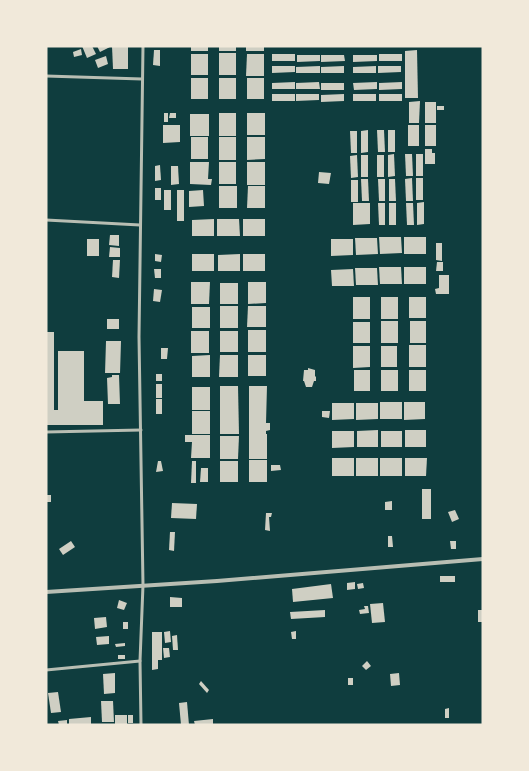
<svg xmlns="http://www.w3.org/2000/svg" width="529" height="771" font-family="Overpass,sans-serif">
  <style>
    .building { fill: #cfcfc3 }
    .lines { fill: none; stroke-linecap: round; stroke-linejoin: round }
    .minor { stroke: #b8beb3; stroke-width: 3 }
    .tertiary { stroke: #b8beb3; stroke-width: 4 }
  </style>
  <rect width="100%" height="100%" fill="#0f3d3e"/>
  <g class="building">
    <polygon points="82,46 92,46 96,54 87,58"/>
    <polygon points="97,46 112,46 100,52"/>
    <polygon points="112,46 128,46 128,69 113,69"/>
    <rect x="191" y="46" width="17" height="5"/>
    <rect x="219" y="46" width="17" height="5"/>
    <rect x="246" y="46" width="18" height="5"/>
    <polygon points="81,49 82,55 74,57 73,52"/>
    <polygon points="154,50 160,50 160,66 153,65"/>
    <polygon points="417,50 418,98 405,98 405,51"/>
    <rect x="219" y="53" width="17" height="22"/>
    <rect x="191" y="54" width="17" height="21"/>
    <polygon points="247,54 264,54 264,76 246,76"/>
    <rect x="272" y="54" width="23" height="7"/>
    <rect x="379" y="54" width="23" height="7"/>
    <polygon points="297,55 320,55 320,61 297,62"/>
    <polygon points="321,55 344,55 345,61 321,62"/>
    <polygon points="353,55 377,55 377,61 353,62"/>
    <polygon points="106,56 108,64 98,68 95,60"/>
    <polygon points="272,66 295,66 295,72 272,73"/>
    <polygon points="320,66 320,73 296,73 296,67"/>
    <polygon points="344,66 344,73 321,73 321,67"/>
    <polygon points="376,66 376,73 353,73 353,67"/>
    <polygon points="378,66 401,66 401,72 378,73"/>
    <rect x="191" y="78" width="17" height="21"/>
    <rect x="219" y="78" width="17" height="21"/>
    <rect x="247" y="78" width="17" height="21"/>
    <polygon points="295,82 295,89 272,89 272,83"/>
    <polygon points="319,82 320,89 296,89 296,83"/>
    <polygon points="377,82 377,89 354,90 353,83"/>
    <polygon points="402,82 402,89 379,90 379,83"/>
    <rect x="321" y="83" width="23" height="7"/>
    <rect x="272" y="94" width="23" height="7"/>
    <polygon points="296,94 319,94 319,100 296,101"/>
    <polygon points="344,94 344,101 321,102 321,95"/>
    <rect x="353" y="94" width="23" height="7"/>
    <rect x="379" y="94" width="23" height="7"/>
    <polygon points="420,101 419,123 409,123 409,102"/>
    <rect x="425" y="102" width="11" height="21"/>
    <rect x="437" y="106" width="7" height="4"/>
    <rect x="164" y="113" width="4" height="9"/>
    <polygon points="170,113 176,113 176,118 169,118"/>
    <rect x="219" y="113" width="17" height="23"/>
    <rect x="247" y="113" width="18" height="22"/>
    <rect x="190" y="114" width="19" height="22"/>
    <polygon points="163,125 180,125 180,142 163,143"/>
    <rect x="408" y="125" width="11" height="21"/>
    <rect x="425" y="125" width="11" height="21"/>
    <polygon points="368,130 368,152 361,153 361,131"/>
    <polygon points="377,130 384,130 385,152 378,152"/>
    <rect x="388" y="130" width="7" height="22"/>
    <polygon points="350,131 357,131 357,153 351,153"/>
    <rect x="191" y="137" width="17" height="22"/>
    <rect x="219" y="137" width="17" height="23"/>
    <polygon points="247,137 265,137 265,159 247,160"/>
    <polygon points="425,149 432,149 432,153 435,153 435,164 425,164"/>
    <polygon points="394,154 395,176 388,177 388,155"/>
    <polygon points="405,154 412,154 413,176 406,176"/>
    <rect x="416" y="154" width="7" height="22"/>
    <polygon points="357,155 358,177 351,178 350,156"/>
    <rect x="361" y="155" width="7" height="22"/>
    <rect x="377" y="155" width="7" height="22"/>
    <polygon points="190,162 209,162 208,179 212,179 211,185 190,184"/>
    <rect x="219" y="162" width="17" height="22"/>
    <rect x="247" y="162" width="18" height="23"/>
    <polygon points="160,165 161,180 155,181 155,166"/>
    <polygon points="171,166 178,166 179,184 171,185"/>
    <polygon points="319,172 331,173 329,184 318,183"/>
    <polygon points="412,178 413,201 406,201 405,179"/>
    <rect x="416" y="178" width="7" height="22"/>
    <polygon points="361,179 368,179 369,201 362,201"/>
    <polygon points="378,179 385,179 385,201 379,201"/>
    <polygon points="389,179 395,179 396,201 389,201"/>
    <rect x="351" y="180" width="7" height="22"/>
    <rect x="219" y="186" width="18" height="22"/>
    <polygon points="248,186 265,186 265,208 247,208"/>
    <rect x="155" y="188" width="6" height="12"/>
    <rect x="164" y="190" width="7" height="20"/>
    <rect x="177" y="190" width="7" height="31"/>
    <polygon points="203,190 204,206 189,207 189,191"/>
    <polygon points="424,202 424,224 417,225 417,203"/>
    <polygon points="353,203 370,203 370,224 353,225"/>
    <polygon points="378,203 385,203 385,225 379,225"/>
    <rect x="389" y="203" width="7" height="22"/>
    <polygon points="406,203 413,203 414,225 407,225"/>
    <polygon points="214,219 214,236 192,236 192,220"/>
    <polygon points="217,219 239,219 240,236 217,236"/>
    <rect x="243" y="219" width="22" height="17"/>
    <polygon points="110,235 119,235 119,246 109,245"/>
    <polygon points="379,237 401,237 402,253 380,254"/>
    <rect x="404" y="237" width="22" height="17"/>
    <polygon points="355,238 377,238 378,254 356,255"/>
    <rect x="87" y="239" width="12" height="17"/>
    <polygon points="331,239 353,239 353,255 331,256"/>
    <polygon points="436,243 442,243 442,261 436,260"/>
    <polygon points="110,247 120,248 120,257 109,257"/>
    <polygon points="155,254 162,255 161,262 155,261"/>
    <rect x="192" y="254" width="22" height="17"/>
    <polygon points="240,254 240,271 218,271 218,255"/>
    <rect x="243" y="254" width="22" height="17"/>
    <polygon points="113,260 120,260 119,278 112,277"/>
    <polygon points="437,262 443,262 443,271 436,271"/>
    <polygon points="379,267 401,267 402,284 380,284"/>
    <rect x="404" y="267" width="22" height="17"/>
    <polygon points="355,268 377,268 378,285 356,285"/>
    <polygon points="154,269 161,269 161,278 155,278"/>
    <polygon points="353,269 354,286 332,286 331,270"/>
    <polygon points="439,275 449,275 449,294 436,294 435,289 439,288"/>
    <polygon points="191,282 210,282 209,304 191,304"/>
    <polygon points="248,282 266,282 266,303 248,304"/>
    <rect x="220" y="283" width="18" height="21"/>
    <polygon points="154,289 162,290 160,302 153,301"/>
    <rect x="353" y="297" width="17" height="22"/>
    <rect x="381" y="297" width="17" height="22"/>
    <rect x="409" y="297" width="17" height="21"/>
    <rect x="220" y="306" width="18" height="22"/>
    <polygon points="248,306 266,306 266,327 247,327"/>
    <rect x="192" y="307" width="18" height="21"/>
    <rect x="107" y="319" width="12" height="10"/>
    <rect x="381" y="321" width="17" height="22"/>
    <rect x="410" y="321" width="16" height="22"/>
    <rect x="353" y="322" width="17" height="21"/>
    <rect x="248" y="330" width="18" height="22"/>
    <rect x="191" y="331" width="18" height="22"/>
    <rect x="220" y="331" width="18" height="21"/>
    <polygon points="46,332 54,332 54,410 58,410 58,351 84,351 84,401 103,401 103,425 46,425"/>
    <polygon points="106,341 121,341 120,373 105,373"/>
    <rect x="409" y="345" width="17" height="22"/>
    <polygon points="353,346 370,346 370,367 353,368"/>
    <rect x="381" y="346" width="16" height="21"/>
    <polygon points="161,348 168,348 167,359 161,359"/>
    <polygon points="210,355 210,377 192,377 192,356"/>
    <polygon points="220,355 238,355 238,377 219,377"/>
    <rect x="248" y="355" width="18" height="21"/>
    <polygon points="308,368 315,370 315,376 316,377 316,381 314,381 312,387 306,387 304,381 303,381 304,370 308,370"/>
    <rect x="354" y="370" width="16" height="21"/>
    <rect x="381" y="370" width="17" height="21"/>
    <rect x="409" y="370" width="17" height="21"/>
    <rect x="156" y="374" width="6" height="7"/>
    <polygon points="112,375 119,375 120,404 108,404 107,378 112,377"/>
    <rect x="156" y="384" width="6" height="14"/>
    <polygon points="220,386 238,386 239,434 220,434"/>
    <polygon points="249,386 267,386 266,423 270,423 270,430 266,431 266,434 251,434 267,434 267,459 249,459"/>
    <rect x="192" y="387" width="18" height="23"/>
    <rect x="156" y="399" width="6" height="15"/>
    <rect x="380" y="402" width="22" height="17"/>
    <polygon points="404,402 425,402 425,419 404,420"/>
    <polygon points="332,403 354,403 354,419 332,420"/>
    <polygon points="356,403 378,403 378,419 356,420"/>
    <rect x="192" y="411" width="18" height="23"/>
    <polygon points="322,411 330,411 329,418 322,417"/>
    <polygon points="378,430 378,447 357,447 357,431"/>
    <rect x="405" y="430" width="21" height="17"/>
    <polygon points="332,431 354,431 354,447 332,448"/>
    <rect x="381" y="431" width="21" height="16"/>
    <polygon points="185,435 210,435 210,458 191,458 192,442 185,442"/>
    <polygon points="220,436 239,436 238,459 220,459"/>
    <rect x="332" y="458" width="22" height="18"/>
    <rect x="356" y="458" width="22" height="18"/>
    <rect x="380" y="458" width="22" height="18"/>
    <polygon points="405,458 427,458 426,476 405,476"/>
    <rect x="249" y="460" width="18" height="22"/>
    <polygon points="158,461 161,461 163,471 156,472"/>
    <polygon points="192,461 196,461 196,483 191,483"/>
    <rect x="220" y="461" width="18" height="21"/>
    <polygon points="271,465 280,465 281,470 271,471"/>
    <polygon points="201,468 208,468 208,482 200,482"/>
    <rect x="422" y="489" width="9" height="30"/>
    <rect x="46" y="495" width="5" height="7"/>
    <polygon points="392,501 392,510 385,510 385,502"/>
    <polygon points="172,503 197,504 196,519 171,518"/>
    <polygon points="455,510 459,519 452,522 448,512"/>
    <polygon points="266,513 272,513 271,517 269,517 270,531 265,530"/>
    <polygon points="170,532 175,532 174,551 169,550"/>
    <polygon points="388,536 392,536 393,547 388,547"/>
    <polygon points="71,541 75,547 63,555 59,549"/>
    <polygon points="450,541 456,541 456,549 451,549"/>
    <rect x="440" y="576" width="15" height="6"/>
    <polygon points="355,582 355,589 347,590 347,583"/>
    <polygon points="363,583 364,588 358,589 357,584"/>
    <polygon points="331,584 333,598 293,602 292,589"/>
    <polygon points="170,597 182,598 182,607 170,607"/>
    <polygon points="119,600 127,603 124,610 117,608"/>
    <polygon points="383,603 385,622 372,623 370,604"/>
    <polygon points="364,606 368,606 369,613 360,614 359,610 365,609"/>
    <polygon points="325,610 325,617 291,619 290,612"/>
    <rect x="478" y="610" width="5" height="12"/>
    <polygon points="106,617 107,627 95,629 94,618"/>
    <rect x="123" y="622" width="5" height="7"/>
    <polygon points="170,631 171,642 165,643 164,632"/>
    <polygon points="296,631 296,639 292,639 291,632"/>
    <polygon points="152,632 162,632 162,660 158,660 158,669 152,670"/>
    <polygon points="177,635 178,650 173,650 172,636"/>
    <polygon points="109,636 109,644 97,645 96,637"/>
    <polygon points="125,643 125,646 116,647 115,644"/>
    <polygon points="163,648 169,648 170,657 164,658"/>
    <rect x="118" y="655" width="7" height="4"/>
    <polygon points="367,661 371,666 366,670 362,666"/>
    <polygon points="115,673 115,693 104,694 103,674"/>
    <polygon points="399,673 400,685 391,686 390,674"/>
    <rect x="348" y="678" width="5" height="7"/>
    <polygon points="201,681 209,690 207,693 199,684"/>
    <polygon points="58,692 61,712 51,713 48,693"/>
    <polygon points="101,701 113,701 114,722 102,722"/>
    <polygon points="187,702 189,725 181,725 179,703"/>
    <polygon points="449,708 449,718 445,718 445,709"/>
    <rect x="115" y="715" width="12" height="9"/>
    <rect x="128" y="715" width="5" height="8"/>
    <polygon points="91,717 91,725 69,725 69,719"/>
    <polygon points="213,719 213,725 195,725 194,721"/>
    <polygon points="67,720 67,725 59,725 58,721"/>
  </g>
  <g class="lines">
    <g class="minor">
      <polyline points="46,76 142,79"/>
      <polyline points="46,220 140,225"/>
      <polyline points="46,432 141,430"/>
      <polyline points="46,670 140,661"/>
      <polyline points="141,725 140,661 143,585 139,337 143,46"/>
    </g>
    <polyline class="tertiary" points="46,592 217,581 483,559"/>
  </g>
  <rect width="529" height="771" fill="none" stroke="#f1e9da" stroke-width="95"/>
</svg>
